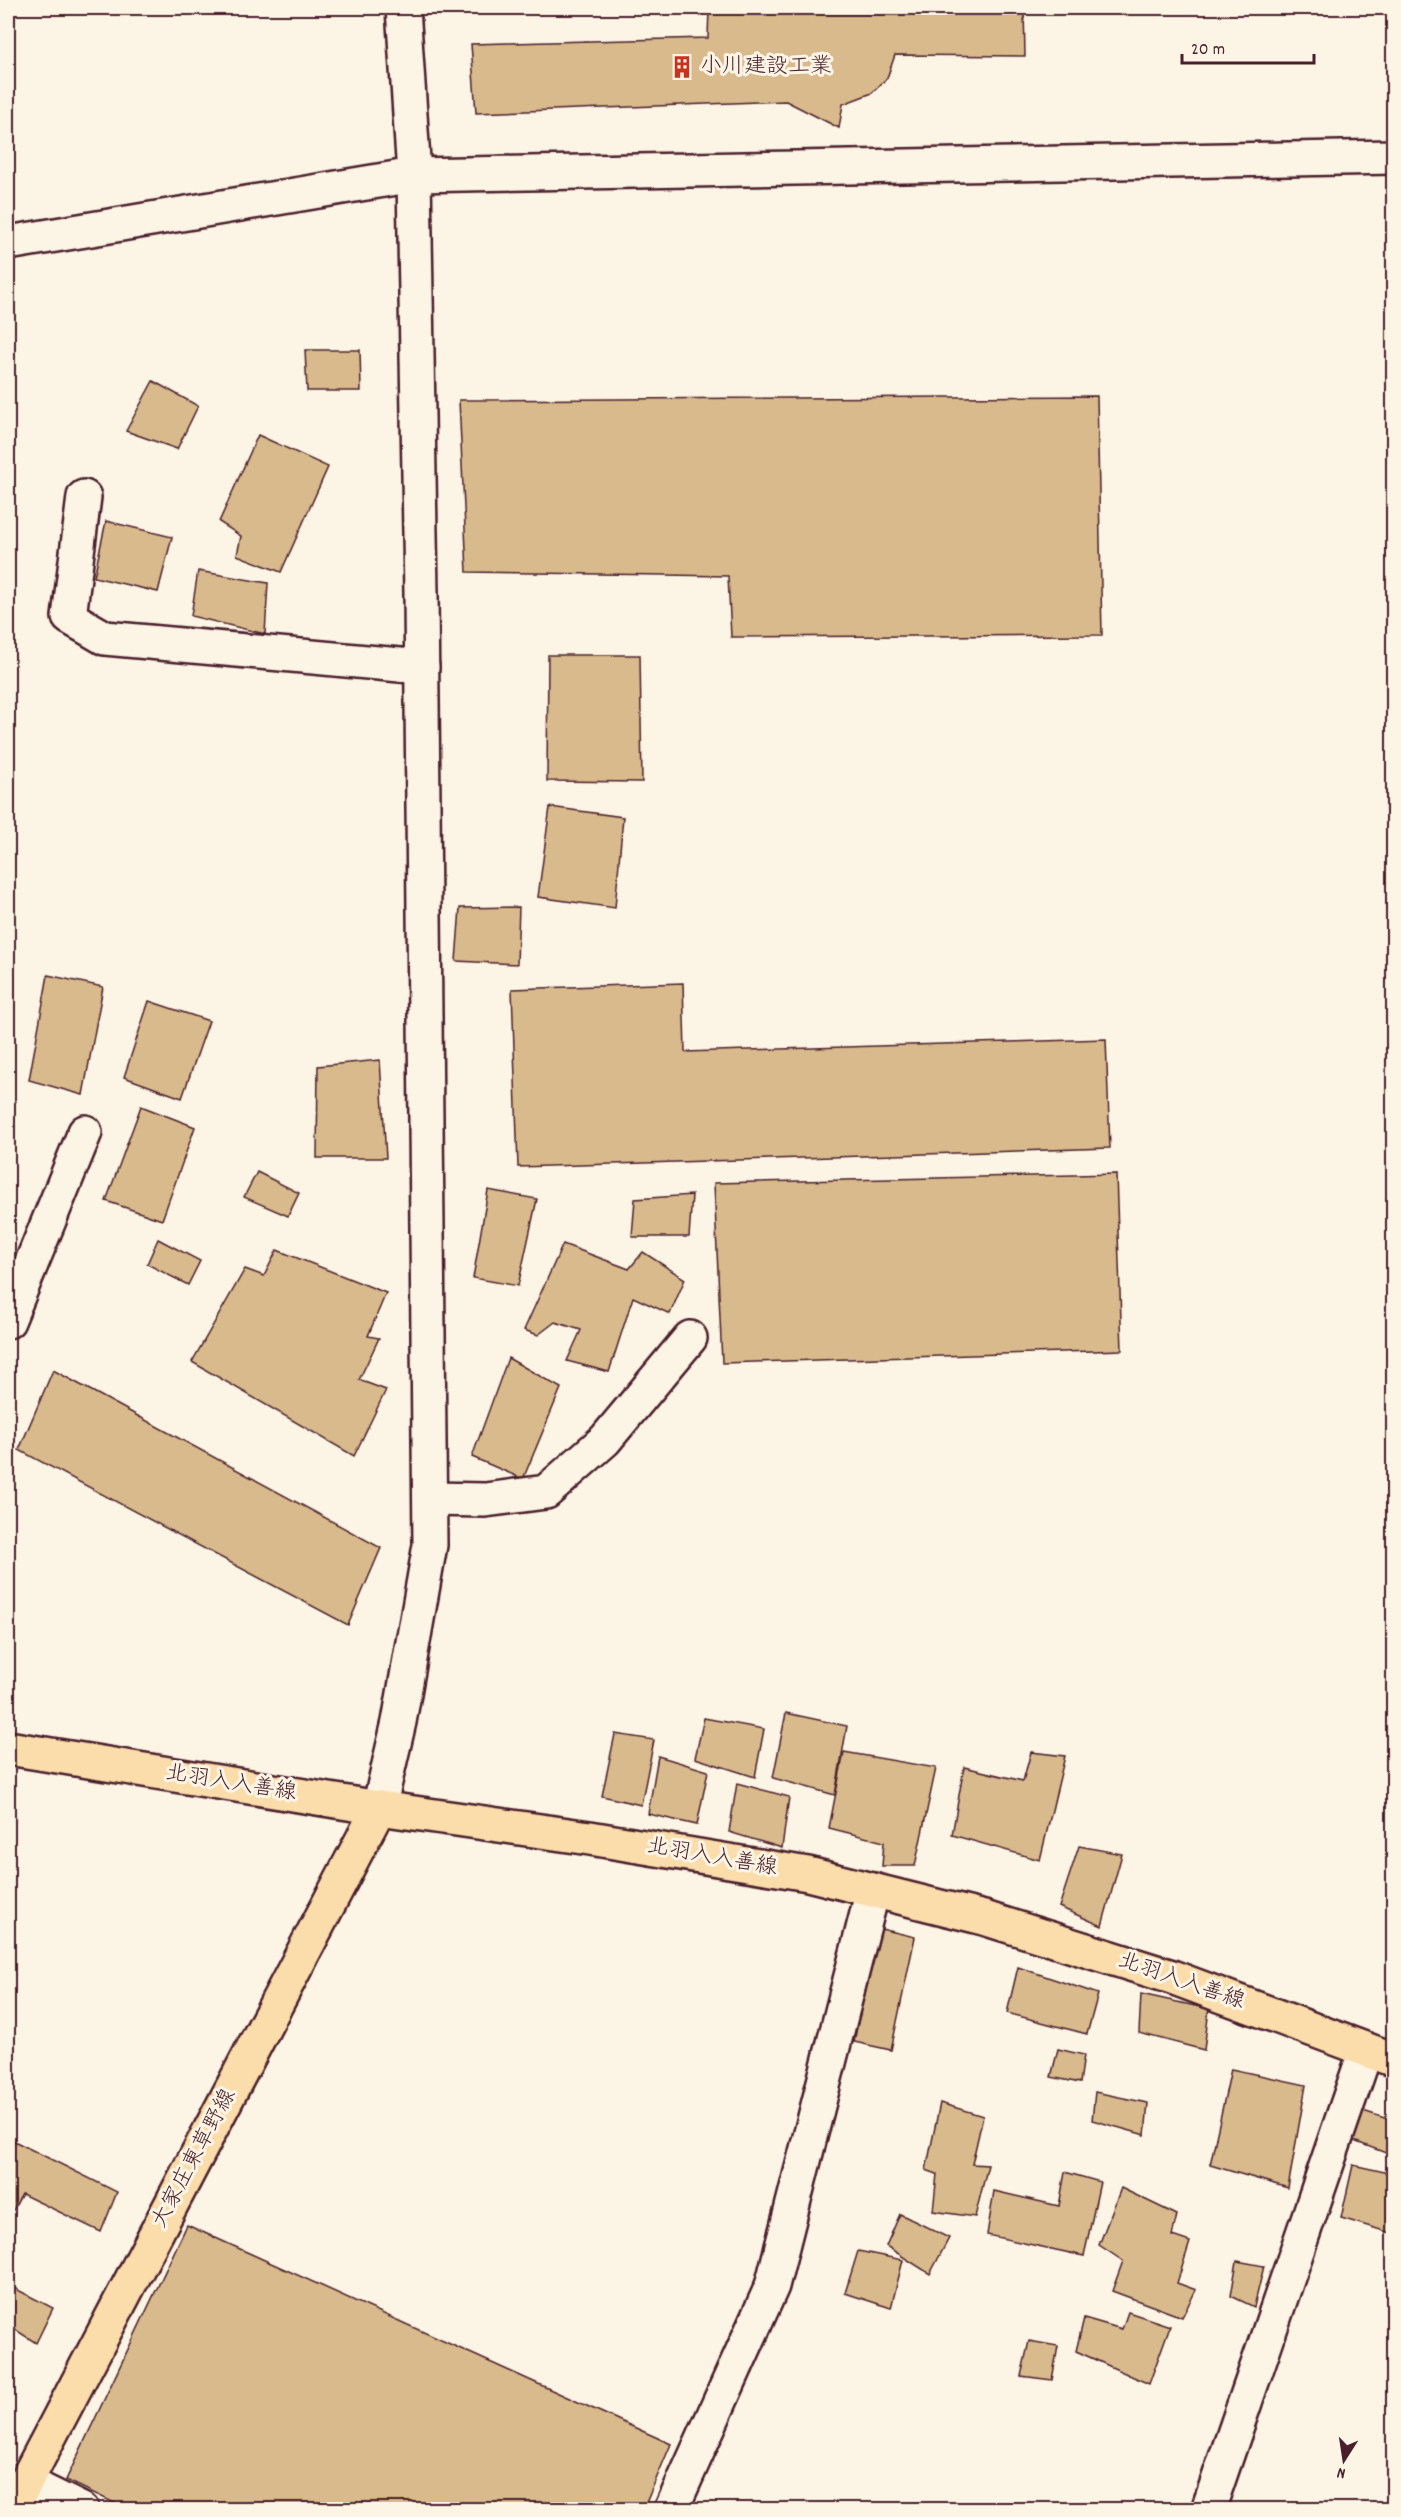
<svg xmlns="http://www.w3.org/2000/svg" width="1401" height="2517" font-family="Dekko,'Klee One',sans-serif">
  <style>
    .building { fill: #d8ba8c; stroke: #4a1f2b; stroke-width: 1.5 }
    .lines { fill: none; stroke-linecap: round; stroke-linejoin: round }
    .minor-casing { stroke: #4a1f2b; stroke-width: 38 }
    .major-casing { stroke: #4a1f2b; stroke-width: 38 }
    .minor { stroke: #fcf5e5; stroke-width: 33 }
    .major { stroke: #faddab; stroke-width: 33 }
    .labels { text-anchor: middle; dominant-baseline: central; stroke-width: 6; stroke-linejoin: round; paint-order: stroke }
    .poi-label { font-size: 22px; fill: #4a1f2b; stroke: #fcf5e5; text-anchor: start }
    .street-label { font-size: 22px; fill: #4a1f2b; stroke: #fcf5e5 }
  </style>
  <rect width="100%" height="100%" fill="#fcf5e5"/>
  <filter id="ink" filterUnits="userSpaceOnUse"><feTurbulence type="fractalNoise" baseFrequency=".0167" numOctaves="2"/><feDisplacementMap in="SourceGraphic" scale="12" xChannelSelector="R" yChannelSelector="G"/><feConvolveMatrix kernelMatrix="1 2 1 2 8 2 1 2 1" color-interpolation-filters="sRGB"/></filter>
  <g filter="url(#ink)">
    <g class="building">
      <polygon points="709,8 1024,8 1025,56 895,55 887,78 872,93 843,104 839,128 786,101 476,113 471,44 708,38"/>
      <polygon points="305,350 360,350 361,391 307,391"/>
      <polygon points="153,381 198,406 177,449 126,431"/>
      <polygon points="1097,396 1102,635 731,637 728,576 467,572 459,400"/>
      <polygon points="258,435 328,467 281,572 237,555 241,536 219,522"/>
      <polygon points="106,521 172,537 158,592 94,577"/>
      <polygon points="198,571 268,583 265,634 191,616"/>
      <polygon points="548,655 640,655 642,782 547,781"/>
      <polygon points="550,807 623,817 615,908 538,897"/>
      <polygon points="519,907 517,964 456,961 460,908"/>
      <polygon points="48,975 103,987 83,1095 29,1080"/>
      <polygon points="683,983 685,1052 1106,1039 1110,1148 518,1167 512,989"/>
      <polygon points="149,1001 209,1021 182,1098 124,1077"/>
      <polygon points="380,1060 386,1158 317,1158 318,1066"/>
      <polygon points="141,1106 195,1127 162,1220 106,1201"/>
      <polygon points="257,1172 299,1193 288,1216 244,1197"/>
      <polygon points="1116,1174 1122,1350 722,1363 714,1183"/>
      <polygon points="488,1190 537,1199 518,1286 473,1278"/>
      <polygon points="692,1195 689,1237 632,1237 635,1199"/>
      <polygon points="158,1239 200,1261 188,1285 147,1264"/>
      <polygon points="563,1244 629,1269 643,1252 685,1279 670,1314 633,1297 609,1372 567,1361 581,1330 555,1322 538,1335 524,1330"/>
      <polygon points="277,1250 386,1293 368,1336 379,1338 359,1380 386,1390 354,1456 192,1362 245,1269 264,1276"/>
      <polygon points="508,1358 561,1388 523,1479 472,1457"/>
      <polygon points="53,1370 381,1548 348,1625 19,1450"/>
      <polygon points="786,1713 847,1726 835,1795 773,1778"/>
      <polygon points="704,1718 764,1729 755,1777 695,1758"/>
      <polygon points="615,1734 654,1740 641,1805 602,1796"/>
      <polygon points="844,1752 936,1768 915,1866 882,1866 884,1842 829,1828"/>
      <polygon points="1031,1752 1065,1756 1040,1860 952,1835 964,1767 1023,1781"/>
      <polygon points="658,1756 708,1771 697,1825 648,1814"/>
      <polygon points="737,1783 789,1797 782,1848 729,1832"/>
      <polygon points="1079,1846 1122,1854 1102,1926 1059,1907"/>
      <polygon points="877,1928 915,1937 891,2050 854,2042"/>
      <polygon points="1018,1967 1098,1994 1087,2034 1007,2013"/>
      <polygon points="1141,1994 1209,2009 1204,2050 1139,2033"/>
      <polygon points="1058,2049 1084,2055 1080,2083 1051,2077"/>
      <polygon points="1231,2069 1306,2085 1288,2188 1210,2165"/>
      <polygon points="1095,2092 1148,2103 1145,2135 1092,2120"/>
      <polygon points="940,2103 983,2116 972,2164 988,2165 975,2217 933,2211 937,2174 926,2170"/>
      <polygon points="1360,2110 1394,2121 1394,2156 1351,2140"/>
      <polygon points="8,2138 117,2192 101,2232 22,2194 12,2212 8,2210"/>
      <polygon points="1353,2165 1394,2174 1394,2234 1341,2218"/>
      <polygon points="1065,2172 1100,2182 1084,2256 987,2235 994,2191 1059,2206"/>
      <polygon points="1121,2188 1177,2215 1172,2236 1190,2242 1177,2283 1196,2290 1182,2317 1112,2291 1123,2261 1099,2245"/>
      <polygon points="900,2214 949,2238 930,2274 886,2246"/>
      <polygon points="187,2225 671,2444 643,2510 129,2510 66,2480"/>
      <polygon points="858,2251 903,2260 891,2308 845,2293"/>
      <polygon points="1237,2261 1264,2266 1254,2307 1231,2296"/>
      <polygon points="10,2286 53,2308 36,2343 8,2325 8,2292"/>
      <polygon points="1128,2312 1170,2326 1149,2384 1076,2351 1084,2318 1122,2329"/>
      <polygon points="1029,2341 1058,2346 1052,2380 1021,2376"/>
    </g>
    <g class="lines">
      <g class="minor-casing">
        <g id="minor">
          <polyline points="8,243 414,175 1394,157"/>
          <polyline points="84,497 69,617 105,638 422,667"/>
          <polyline points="8,1321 85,1132"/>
          <polyline points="430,1499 485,1500 546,1492 605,1440 690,1338"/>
          <polyline points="379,1808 399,1722 430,1545 421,594 414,175 403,8"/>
          <polyline points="25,2482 82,2510"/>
          <polyline points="671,2510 772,2286 873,1890"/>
          <polyline points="1208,2510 1366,2050"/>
        </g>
      </g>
      <g class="major-casing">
        <g id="major">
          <polyline points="8,1748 379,1808 590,1838 808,1874 984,1918 1172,1977 1394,2060"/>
          <polyline points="11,2510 379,1808"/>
        </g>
      </g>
      <use href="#minor" class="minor"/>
      <use href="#major" class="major"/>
    </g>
  </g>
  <defs>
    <g id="building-bare" transform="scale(1.8)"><path d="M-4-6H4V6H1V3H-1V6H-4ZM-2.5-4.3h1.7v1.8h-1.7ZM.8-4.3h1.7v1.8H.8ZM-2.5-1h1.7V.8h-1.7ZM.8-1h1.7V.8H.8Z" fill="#c8321e" stroke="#fcf5e5" stroke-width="2.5" paint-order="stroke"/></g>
  </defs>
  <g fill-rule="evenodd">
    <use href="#building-bare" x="682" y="67"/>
  </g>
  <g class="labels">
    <g class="poi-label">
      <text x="700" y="67">小川建設工業</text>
    </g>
    <g class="street-label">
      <text transform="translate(231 1784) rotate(9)">北羽入入善線</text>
      <text transform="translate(712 1858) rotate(10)">北羽入入善線</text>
      <text transform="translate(1181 1982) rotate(19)">北羽入入善線</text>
      <text transform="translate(195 2159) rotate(-62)">大家庄東草野線</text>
    </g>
  </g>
  <rect width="1401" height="2517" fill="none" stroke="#fcf5e5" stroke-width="30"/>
  <rect x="15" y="15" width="1371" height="2487" fill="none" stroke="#4a1f2b" stroke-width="2" filter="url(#ink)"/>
  <g transform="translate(1344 2460) rotate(192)" stroke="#fcf5e5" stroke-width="4.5" paint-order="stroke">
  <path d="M0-4.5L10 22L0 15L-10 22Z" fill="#4a1f2b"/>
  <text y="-9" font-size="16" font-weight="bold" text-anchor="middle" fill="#4a1f2b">N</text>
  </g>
  <path d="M1182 54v9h132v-9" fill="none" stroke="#4a1f2b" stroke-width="3"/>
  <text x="1191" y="54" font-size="18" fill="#4a1f2b" stroke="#fcf5e5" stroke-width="4.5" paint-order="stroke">20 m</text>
</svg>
